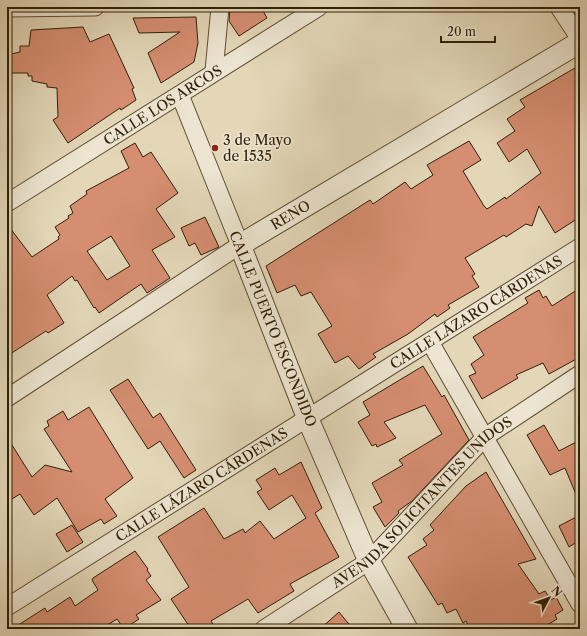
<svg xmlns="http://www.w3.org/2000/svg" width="587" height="636" font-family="'Libre Caslon Text',serif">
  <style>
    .building { fill: #d68e72; stroke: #302007; fill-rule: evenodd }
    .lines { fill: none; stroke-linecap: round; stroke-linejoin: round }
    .minor-casing { stroke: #5d4e33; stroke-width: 19 }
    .tertiary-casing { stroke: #5d4e33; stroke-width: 23 }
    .minor { stroke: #ede5d1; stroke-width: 17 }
    .tertiary { stroke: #ede5d1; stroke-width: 21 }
    .poi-dot { fill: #8f2418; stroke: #ede5d1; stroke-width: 1.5 }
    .labels { text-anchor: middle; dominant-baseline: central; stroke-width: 3; stroke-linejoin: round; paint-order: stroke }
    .street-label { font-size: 14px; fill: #302007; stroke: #ede5d1 }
    .poi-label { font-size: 14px; fill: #302007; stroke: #ede5d1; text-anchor: start }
  </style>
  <rect width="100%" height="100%" fill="#e3d7b8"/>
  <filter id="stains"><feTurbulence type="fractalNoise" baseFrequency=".005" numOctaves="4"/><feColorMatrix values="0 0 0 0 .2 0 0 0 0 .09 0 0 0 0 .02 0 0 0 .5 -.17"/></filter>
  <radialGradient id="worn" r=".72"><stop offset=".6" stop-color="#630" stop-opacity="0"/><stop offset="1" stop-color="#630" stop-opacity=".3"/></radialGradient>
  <g class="building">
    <polygon points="230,7 261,7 267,18 239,36 229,21"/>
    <polygon points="196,17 198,43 194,62 161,83 148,53 180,32 139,33 133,18"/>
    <polygon points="83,27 90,42 109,34 134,88 132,89 136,100 121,110 120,108 68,143 53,120 58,117 57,88 47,87 47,84 32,81 32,76 28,76 28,73 7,73 7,55 20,52 20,46 29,46 31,30"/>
    <polygon points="580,65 580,217 555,233 539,206 532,226 526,224 506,237 504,235 465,258 475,274 472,276 479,287 448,305 450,308 437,317 435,314 408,334 373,354 376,357 359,369 348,356 335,363 318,334 332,326 311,292 301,296 295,285 277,293 266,266 370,200 373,204 405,182 411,189 433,175 427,165 469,141 481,160 463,171 484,206 487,209 505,197 506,199 541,173 527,149 509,162 497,143 515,131 507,119 525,107 520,100"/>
    <path d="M 135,143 L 143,157 L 151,152 L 178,193 L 156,209 L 175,237 L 152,250 L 170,278 L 147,293 L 141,284 L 99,313 L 95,307 L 94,308 L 77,280 L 75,281 L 72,276 L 47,295 L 64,323 L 48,333 L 46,331 L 7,356 L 7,224 L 32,257 L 59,239 L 58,237 L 60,235 L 55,227 L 69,218 L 68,216 L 73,213 L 70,206 L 87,194 L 86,191 L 129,168 L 121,151 ZM 111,236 L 130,266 L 107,280 L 87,251 Z"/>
    <polygon points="205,217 219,247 201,255 195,243 189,246 181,228"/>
    <polygon points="580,288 580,357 549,374 543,363 516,375 518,378 482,399 469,376 476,373 471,364 484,355 473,337 528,303 525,298 539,290 543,298 546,296 552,306"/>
    <polygon points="423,366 442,397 444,395 469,440 412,501 398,511 399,513 385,527 373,507 382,502 372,483 403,465 399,460 442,434 425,405 384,422 396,438 377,447 376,444 372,446 358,422 370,415 363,402"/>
    <polygon points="128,379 153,418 160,413 196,470 184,478 160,441 148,449 110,390"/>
    <polygon points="89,407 133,478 105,499 117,516 104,524 101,519 78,532 57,498 34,515 20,494 7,502 7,437 32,477 45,465 72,472 44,429 49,426 47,421 63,411 68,420"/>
    <polygon points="544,425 559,451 580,440 580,504 565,468 550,475 527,435"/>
    <polygon points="301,462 322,508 315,513 339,557 290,584 294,591 258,613 248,599 211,621 216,629 191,629 171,599 189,587 158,537 204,508 224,539 243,529 245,533 260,521 274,539 306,518 292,495 269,510 257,492 262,489 256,480 275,468 279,475"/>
    <polygon points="486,472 536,559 518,564 539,594 545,591 551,600 556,597 563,610 555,615 557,619 541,629 470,629 466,621 463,623 456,609 447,613 442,603 438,605 408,557 427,545 423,539 434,530 430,525 466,486"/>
    <polygon points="580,515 580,540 569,547 559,526"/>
    <polygon points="72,525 83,542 67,552 56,534"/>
    <polygon points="135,551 148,569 147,570 151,576 146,580 161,600 136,615 139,619 124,629 117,619 101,629 12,629 45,608 47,612 70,597 75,606 98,590 92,580 93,578"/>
    <polygon points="339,612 353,629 320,629"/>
  </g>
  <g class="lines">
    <g class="minor-casing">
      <g id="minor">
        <polyline points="559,7 580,39"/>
        <polyline points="7,8 95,7"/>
        <polyline points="214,71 220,7"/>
        <path id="s1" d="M 7,203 L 319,7"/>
        <polyline points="430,342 580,604"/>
        <polyline points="7,398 240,245 180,95"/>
        <path id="s2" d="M 7,607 L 580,247"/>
        <path id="s3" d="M 264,629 L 369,561 L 485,437 L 580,374"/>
      </g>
    </g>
    <g class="tertiary-casing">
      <g id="tertiary">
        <path id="s4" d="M 407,629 L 369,561 L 308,419 L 240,245 L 580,42"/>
      </g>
    </g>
    <use href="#minor" class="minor"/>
    <use href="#tertiary" class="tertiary"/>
  </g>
  <circle class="poi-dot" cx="215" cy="148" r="4"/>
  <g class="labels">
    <g class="street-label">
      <text stroke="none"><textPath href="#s1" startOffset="184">CALLE LOS ARCOS</textPath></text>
      <text stroke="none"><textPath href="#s4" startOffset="478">RENO</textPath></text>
      <text stroke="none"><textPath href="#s2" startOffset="554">CALLE LÁZARO CÁRDENAS</textPath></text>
      <text transform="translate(273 329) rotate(68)">CALLE PUERTO ESCONDIDO</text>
      <text stroke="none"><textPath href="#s2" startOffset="230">CALLE LÁZARO CÁRDENAS</textPath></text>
      <text stroke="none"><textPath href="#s3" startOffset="204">AVENIDA SOLICITANTES UNIDOS</textPath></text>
    </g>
    <g class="poi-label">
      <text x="223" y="140">3 de Mayo<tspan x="223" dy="16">de 1535</tspan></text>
    </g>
  </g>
  <rect width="587" height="636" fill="none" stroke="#e3d7b8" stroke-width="24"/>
  <rect x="8" y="8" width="571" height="620" fill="none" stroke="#302007" stroke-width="2"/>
  <rect x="12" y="12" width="563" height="612" fill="none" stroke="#302007"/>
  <g transform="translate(549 598) rotate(49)" stroke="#ede5d1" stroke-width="3" paint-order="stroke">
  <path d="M0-3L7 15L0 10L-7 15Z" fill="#302007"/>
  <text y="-6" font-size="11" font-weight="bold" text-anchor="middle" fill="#302007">N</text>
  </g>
  <path d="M441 36v6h54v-6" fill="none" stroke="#302007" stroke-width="2"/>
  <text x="447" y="36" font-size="12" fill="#302007" stroke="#ede5d1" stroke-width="3" paint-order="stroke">20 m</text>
  <rect width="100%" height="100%" filter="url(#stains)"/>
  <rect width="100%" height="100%" fill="url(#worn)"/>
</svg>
